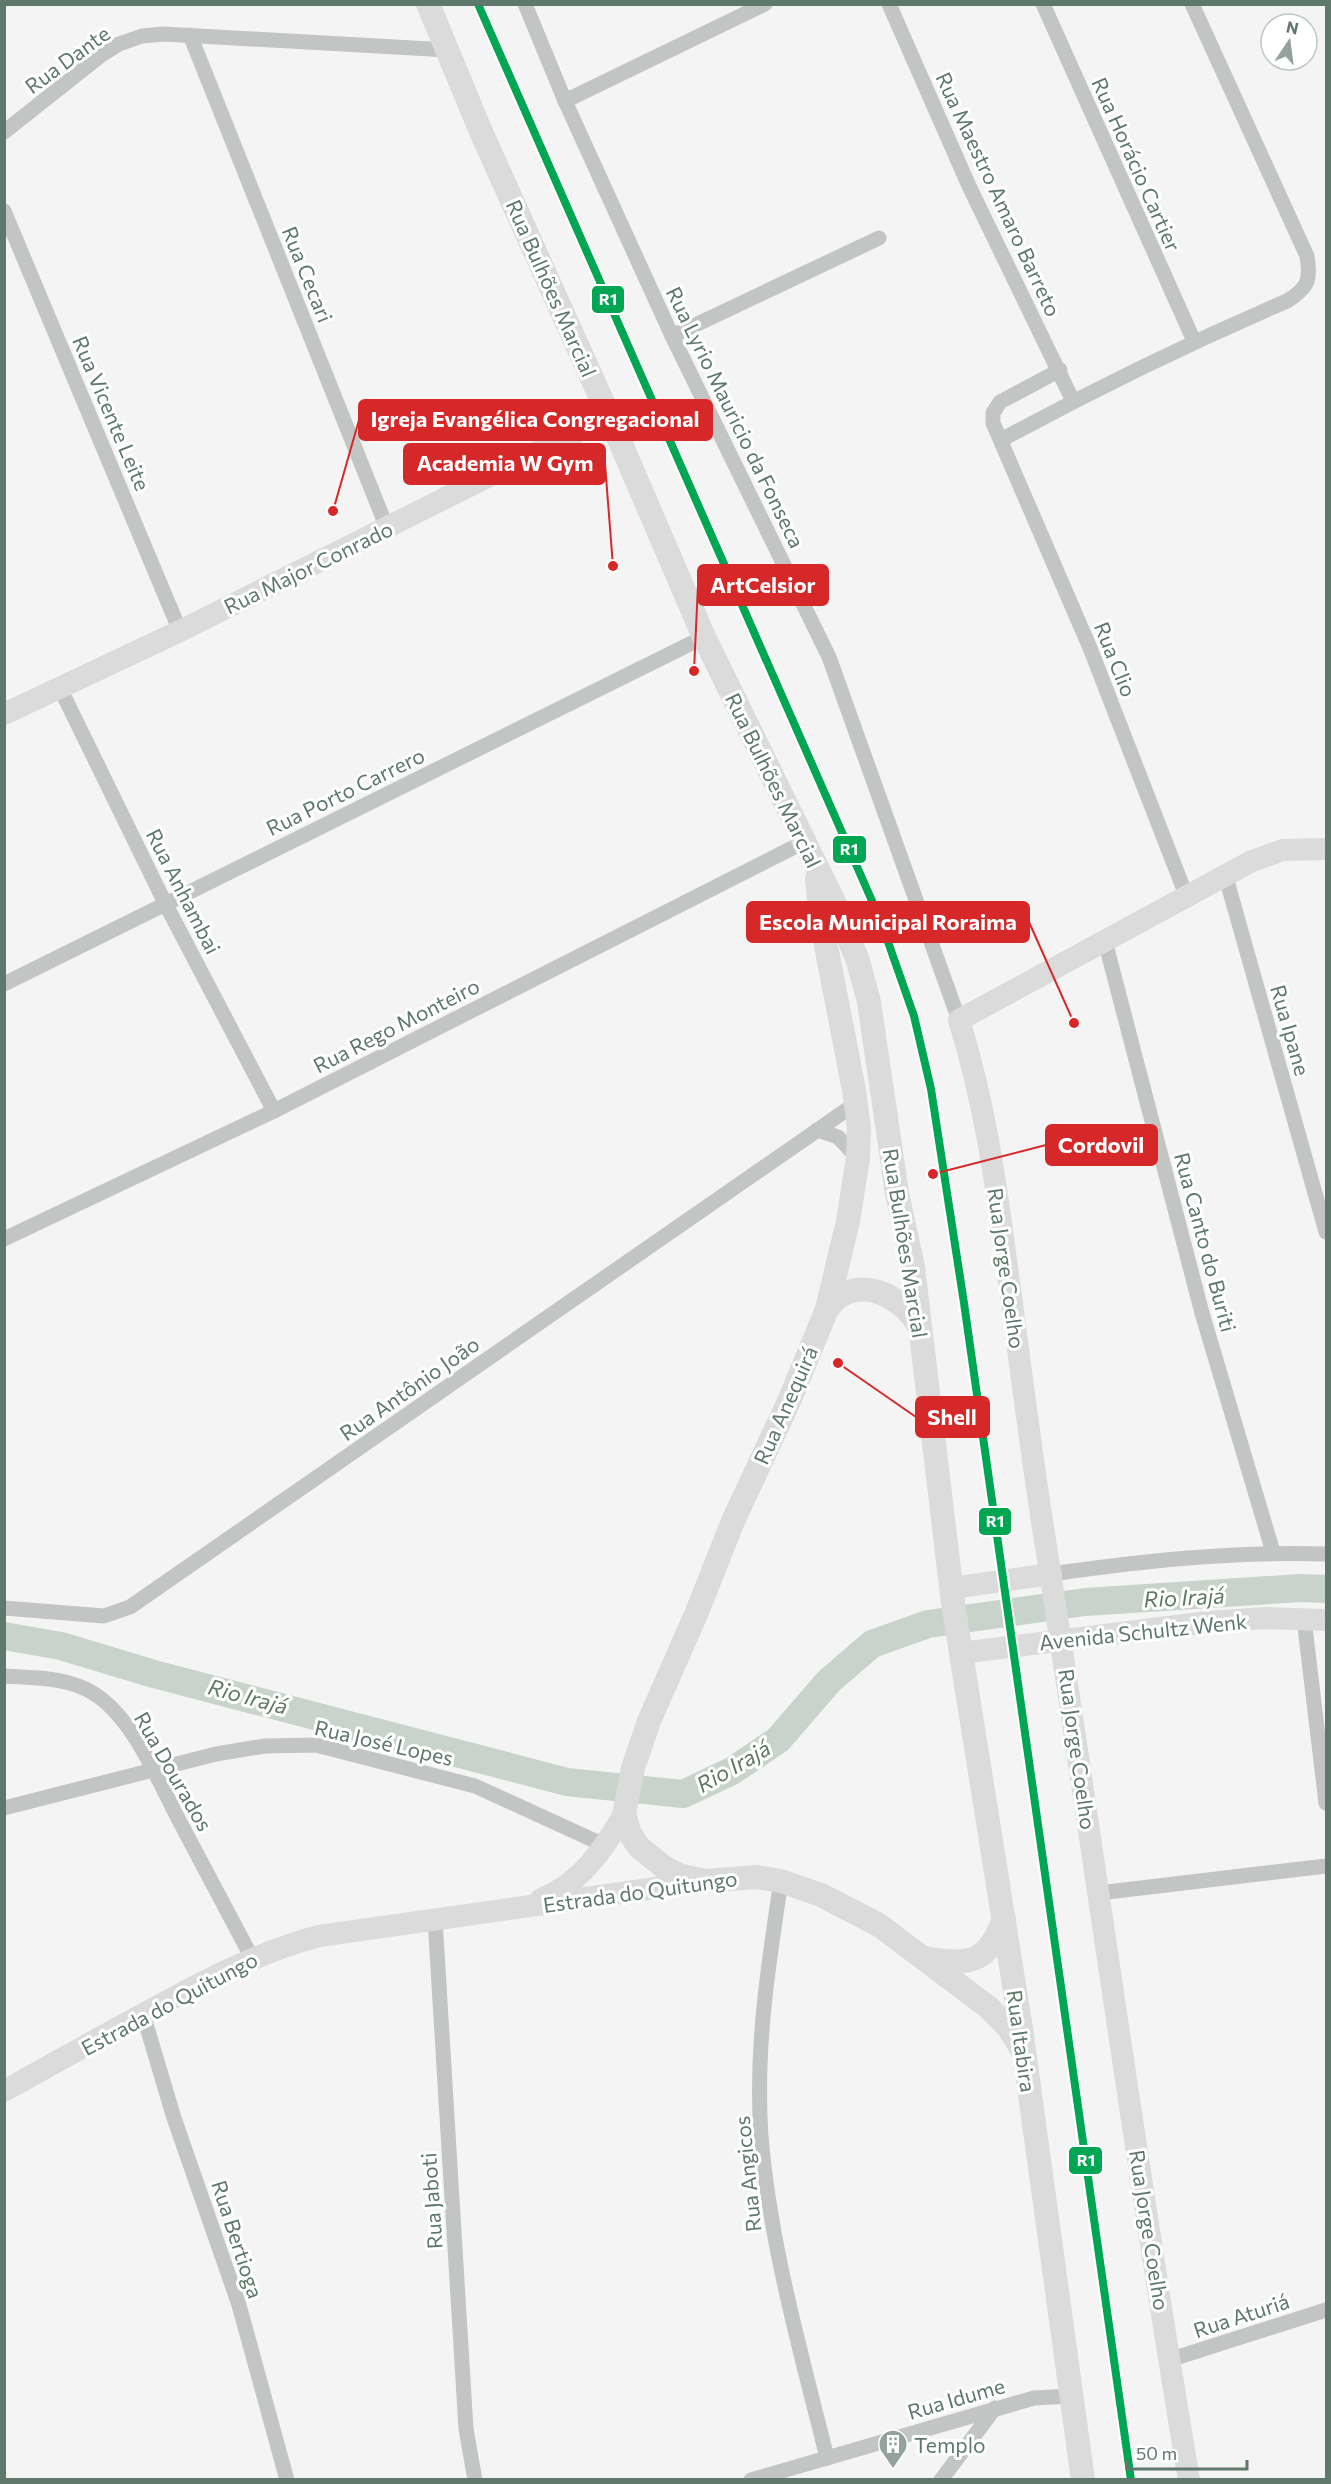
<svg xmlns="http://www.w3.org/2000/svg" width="1331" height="2484" font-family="Commissioner,sans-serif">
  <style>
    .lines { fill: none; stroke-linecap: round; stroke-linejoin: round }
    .river { stroke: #c8d3cb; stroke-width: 28 }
    .street { stroke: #c2c5c4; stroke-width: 15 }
    .secondary { stroke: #dadbda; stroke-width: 22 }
    .primary { stroke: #dadbda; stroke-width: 24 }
    .rail-1-casing { stroke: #fff; stroke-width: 12 }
    .rail-1 { stroke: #00a651; stroke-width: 8 }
    .labels { text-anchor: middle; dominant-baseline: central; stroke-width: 6; stroke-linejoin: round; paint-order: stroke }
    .street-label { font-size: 21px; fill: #5e786b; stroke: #fff }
    .poi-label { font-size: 21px; fill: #5e786b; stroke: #fff; text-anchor: start }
    .water-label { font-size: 22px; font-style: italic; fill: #5e7866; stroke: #fff }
    .leader { fill: none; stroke: #d62828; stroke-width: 2 }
    .callout-dot { fill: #d62828; stroke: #fff; stroke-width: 2 }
    .callout { fill: #d62828; stroke: #d62828; stroke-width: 2 }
    .callout-label { font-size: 22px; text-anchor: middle; font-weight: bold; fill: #fff }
    .line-badge { stroke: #fff; stroke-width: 2 }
    .badge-label { font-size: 16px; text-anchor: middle; font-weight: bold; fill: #fff }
  </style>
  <rect width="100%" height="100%" fill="#f5f4f4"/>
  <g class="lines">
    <polyline class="river" points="4,1636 61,1646 154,1674 567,1782 683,1794 732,1771 778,1740 829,1681 872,1644 928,1624 1085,1602 1301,1588 1326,1589"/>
    <g class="street">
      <polyline points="525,4 565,101 672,336 829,657 959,1020"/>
      <polyline points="889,4 969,186 1073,401"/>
      <polyline points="1043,4 1194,341"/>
      <polyline points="190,35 387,528"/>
      <polyline points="565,101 765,4"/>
      <polyline points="4,132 100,56 119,44 142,36 163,34 448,50"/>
      <polyline points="4,211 180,631"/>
      <polyline points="672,336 879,238"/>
      <polyline points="1060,370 1000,402 993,413 993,423 1090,648 1186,895"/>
      <path d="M 1001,440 C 1095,389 1189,343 1287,301 C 1308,288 1311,280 1307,256 L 1192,4"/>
      <polyline points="60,688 165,903 274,1111"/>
      <polyline points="1225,874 1326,1232"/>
      <polyline points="1105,941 1202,1313 1273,1552"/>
      <polyline points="4,984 704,637"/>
      <polyline points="817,1130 838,1137 858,1158"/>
      <polyline points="4,1239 274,1111 804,842"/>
      <path d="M 1051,1574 C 1143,1561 1233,1551 1326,1554"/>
      <polyline points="4,1608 104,1616 130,1607 855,1104"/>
      <polyline points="1304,1619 1326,1803"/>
      <path d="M 4,1676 C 34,1678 68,1677 93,1693 C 134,1718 159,1783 181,1824 C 205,1869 228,1913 252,1958"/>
      <polyline points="4,1808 216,1754 265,1746 316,1745 475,1786 604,1845"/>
      <path d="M 781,1881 C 768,1966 755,2050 761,2136 C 770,2245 801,2352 827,2458"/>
      <polyline points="1099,1893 1326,1866"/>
      <polyline points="435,1919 466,2429 475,2480"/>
      <polyline points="143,2014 174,2118 239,2305 287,2480"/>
      <polyline points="1169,2360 1326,2310"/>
      <polyline points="751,2480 1034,2398 1070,2396"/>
      <polyline points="941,2480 995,2408"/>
    </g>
    <g class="secondary">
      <polyline points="4,714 180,631 609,416"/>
      <polyline points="952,1588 1051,1574"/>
      <polyline points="961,1653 1208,1622 1266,1618 1326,1620"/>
      <path d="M 541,1899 C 580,1884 604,1849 624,1814"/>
      <path d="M 4,2091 C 56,2062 108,2033 160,2005 C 212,1977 262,1951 319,1936 L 705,1881"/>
      <path d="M 1189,2480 C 1136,2167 1094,1853 1045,1540 C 1030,1447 1019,1353 1006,1260 C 995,1176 984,1101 959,1020 L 1252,861 L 1283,850 L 1326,849"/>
    </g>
    <g class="primary">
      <polyline points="428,4 482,134 609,416 704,637 835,904 858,961 869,1002 897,1193 913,1267 953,1603 1021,2029 1083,2480"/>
      <polyline points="817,879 821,920 854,1090 859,1128 858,1158 848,1221 827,1309 790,1399 733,1521 697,1612 649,1721 633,1768 624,1814 630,1834 639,1847 665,1868 682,1876 706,1881 756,1877 781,1881 821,1895 879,1925 988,2007 1008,2027 1021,2048"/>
      <path d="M 827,1309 C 831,1305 835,1299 840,1296 C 869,1278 904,1300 919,1326"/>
      <path d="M 924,1958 C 969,1965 987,1965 1004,1919"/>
    </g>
    <g class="rail-1-casing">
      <polyline id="rail-1" points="478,4 880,919 914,1016 931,1089 964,1303 1131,2480"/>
    </g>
    <use href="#rail-1" class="rail-1"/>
  </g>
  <defs>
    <g id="building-pin" transform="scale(1.5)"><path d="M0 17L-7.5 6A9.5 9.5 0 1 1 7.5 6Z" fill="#93a39b" stroke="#fff"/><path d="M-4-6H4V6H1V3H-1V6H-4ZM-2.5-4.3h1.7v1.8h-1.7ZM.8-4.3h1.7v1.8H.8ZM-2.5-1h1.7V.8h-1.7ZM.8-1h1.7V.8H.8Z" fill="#fff"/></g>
  </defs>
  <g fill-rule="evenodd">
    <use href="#building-pin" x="893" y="2444"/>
  </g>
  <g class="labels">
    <g class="street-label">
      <text transform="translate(67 59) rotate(-36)">Rua Dante</text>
      <text transform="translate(1137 164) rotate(66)">Rua Horácio Cartier</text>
      <text transform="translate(999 194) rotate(65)">Rua Maestro Amaro Barreto</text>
      <text transform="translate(308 274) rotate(68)">Rua Cecari</text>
      <text transform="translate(552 288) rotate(66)">Rua Bulhões Marcial</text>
      <text transform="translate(112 413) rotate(67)">Rua Vicente Leite</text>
      <text transform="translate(736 417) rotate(64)">Rua Lyrio Mauricio da Fonseca</text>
      <text transform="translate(308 567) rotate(-26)">Rua Major Conrado</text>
      <text transform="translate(1116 659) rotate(68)">Rua Clio</text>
      <text transform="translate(774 780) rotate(64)">Rua Bulhões Marcial</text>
      <text transform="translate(345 791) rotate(-26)">Rua Porto Carrero</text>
      <text transform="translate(184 891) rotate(63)">Rua Anhambai</text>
      <text transform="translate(396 1025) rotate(-27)">Rua Rego Monteiro</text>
      <text transform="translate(1291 1030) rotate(74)">Rua Ipane</text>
      <text transform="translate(1206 1242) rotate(75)">Rua Canto do Buriti</text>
      <text transform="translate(906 1243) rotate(81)">Rua Bulhões Marcial</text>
      <text transform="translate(1007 1268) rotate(82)">Rua Jorge Coelho</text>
      <text transform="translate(409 1388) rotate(-35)">Rua Antônio João</text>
      <text transform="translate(785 1405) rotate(-66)">Rua Anequirá</text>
      <text transform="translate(1143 1631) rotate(-6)">Avenida Schultz Wenk</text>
      <text transform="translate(384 1742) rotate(13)">Rua José Lopes</text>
      <text transform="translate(1078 1749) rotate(82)">Rua Jorge Coelho</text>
      <text transform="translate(174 1771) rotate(60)">Rua Dourados</text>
      <text transform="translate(640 1891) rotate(-8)">Estrada do Quitungo</text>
      <text transform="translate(169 2003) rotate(-28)">Estrada do Quitungo</text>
      <text transform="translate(1022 2041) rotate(82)">Rua Itabira</text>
      <text transform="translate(747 2174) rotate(-96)">Rua Angicos</text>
      <text transform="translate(431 2201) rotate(-94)">Rua Jaboti</text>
      <text transform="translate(1150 2230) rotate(81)">Rua Jorge Coelho</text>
      <text transform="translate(238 2239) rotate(72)">Rua Bertioga</text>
      <text transform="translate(1241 2315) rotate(-18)">Rua Aturiá</text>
      <text transform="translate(956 2398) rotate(-16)">Rua Idume</text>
    </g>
    <g class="poi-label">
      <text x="914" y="2444">Templo</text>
    </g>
    <g class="water-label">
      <text transform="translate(1184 1597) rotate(-3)">Rio Irajá</text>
      <text transform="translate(248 1696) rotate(15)">Rio Irajá</text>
      <text transform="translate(733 1766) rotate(-30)">Rio Irajá</text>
    </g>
  </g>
  <path class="leader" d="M333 511L359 420M613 566L605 464M694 671L698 585M1074 1023L1029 922M933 1174L1046 1145M838 1363L916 1417"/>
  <g class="callout-dot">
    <circle cx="333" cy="511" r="6"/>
    <circle cx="613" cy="566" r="6"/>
    <circle cx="694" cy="671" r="6"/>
    <circle cx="1074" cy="1023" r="6"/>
    <circle cx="933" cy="1174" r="6"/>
    <circle cx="838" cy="1363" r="6"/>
  </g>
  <g class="callout">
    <rect x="359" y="400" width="353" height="40" rx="6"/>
    <rect x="404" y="444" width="201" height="40" rx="6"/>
    <rect x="698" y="565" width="130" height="40" rx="6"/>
    <rect x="747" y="902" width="282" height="40" rx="6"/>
    <rect x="1046" y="1125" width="111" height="40" rx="6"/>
    <rect x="916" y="1397" width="73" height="40" rx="6"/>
  </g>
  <g class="callout-label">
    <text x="535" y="427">Igreja Evangélica Congregacional</text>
    <text x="505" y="471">Academia W Gym</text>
    <text x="763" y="593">ArtCelsior</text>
    <text x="888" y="930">Escola Municipal Roraima</text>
    <text x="1101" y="1153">Cordovil</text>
    <text x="952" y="1425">Shell</text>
  </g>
  <g class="line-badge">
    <rect x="591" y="285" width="34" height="29" rx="6" fill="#00a651"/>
    <rect x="832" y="835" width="35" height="29" rx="6" fill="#00a651"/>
    <rect x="978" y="1507" width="34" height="29" rx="6" fill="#00a651"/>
    <rect x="1068" y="2146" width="35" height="29" rx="6" fill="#00a651"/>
  </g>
  <g class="badge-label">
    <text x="608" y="305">R1</text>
    <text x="849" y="855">R1</text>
    <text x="995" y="1527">R1</text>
    <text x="1086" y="2166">R1</text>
  </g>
  <rect width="1331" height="2484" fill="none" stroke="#5e786b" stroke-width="12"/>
  <g transform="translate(1289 42) rotate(13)"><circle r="28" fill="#ffffff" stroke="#bfc9c4" stroke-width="1.5"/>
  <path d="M0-4.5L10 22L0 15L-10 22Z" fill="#93a39b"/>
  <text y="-9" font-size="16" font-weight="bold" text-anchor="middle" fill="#5e786b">N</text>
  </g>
  <path d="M1127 2460v9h120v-9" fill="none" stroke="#5e786b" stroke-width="3"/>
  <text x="1136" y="2460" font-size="18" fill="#5e786b" stroke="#ffffff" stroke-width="4.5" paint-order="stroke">50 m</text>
</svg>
